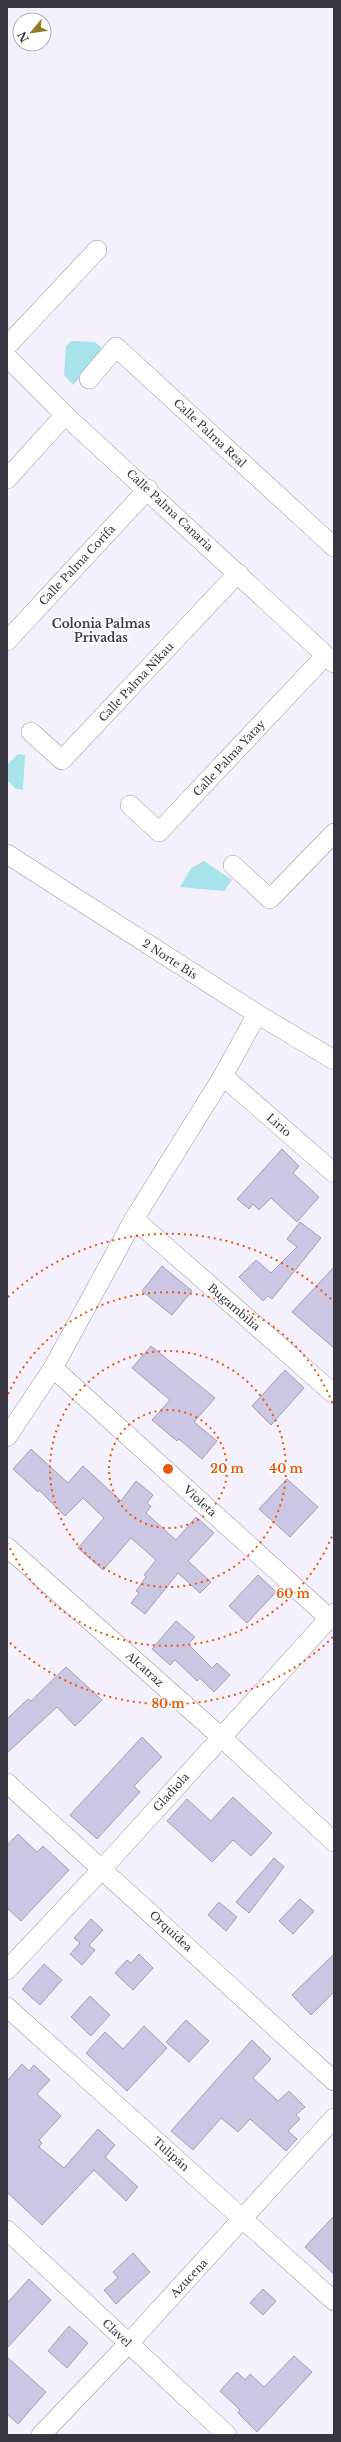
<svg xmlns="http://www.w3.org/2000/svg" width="341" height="2442" font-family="'Libre Baskerville',serif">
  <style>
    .water { fill: #a8e3e9 }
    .building { fill: #cbc6e2; stroke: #a49fba }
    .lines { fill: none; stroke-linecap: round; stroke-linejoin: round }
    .minor-casing { stroke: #9b96b0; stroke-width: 20 }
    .minor { stroke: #fff; stroke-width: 19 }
    .ring { fill: none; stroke: #e8590c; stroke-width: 2; stroke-dasharray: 2 4 }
    .labels { text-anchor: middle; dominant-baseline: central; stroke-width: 3.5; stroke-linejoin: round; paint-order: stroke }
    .street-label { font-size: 11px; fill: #373540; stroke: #fff }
    .neighbourhood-label { font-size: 12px; font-weight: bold; fill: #3d384f; stroke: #fff }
    .centre { fill: #e8590c; stroke: #fff; stroke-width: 2 }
    .ring-label { font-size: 12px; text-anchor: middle; font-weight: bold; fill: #e8590c; stroke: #fff; stroke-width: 3.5; stroke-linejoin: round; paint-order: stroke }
  </style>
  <rect width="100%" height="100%" fill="#f4f1fd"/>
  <g class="water">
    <polygon points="71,341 95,342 105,351 73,385 64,375 66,346"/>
    <polygon points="18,754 25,755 23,790 16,789 7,780 7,765"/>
    <polygon points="204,861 232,880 224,891 180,887 191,868"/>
  </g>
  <g class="building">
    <polygon points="282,1149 299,1166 293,1173 319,1197 297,1222 271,1198 259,1210 253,1204 249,1209 237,1199"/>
    <polygon points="300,1222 321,1238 272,1299 268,1296 263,1301 239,1277 256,1260 271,1273 297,1247 287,1239"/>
    <polygon points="162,1266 192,1291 172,1315 142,1291"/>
    <polygon points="334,1267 334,1348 292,1312"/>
    <polygon points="151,1346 215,1398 194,1422 217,1441 202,1459 179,1439 177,1441 152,1420 170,1400 132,1368"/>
    <polygon points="285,1370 304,1388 271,1425 252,1406"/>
    <polygon points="31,1449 68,1483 83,1466 121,1501 136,1481 153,1495 147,1503 151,1506 146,1513 176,1540 196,1517 214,1533 188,1561 211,1582 200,1593 178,1573 145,1614 131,1603 139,1593 136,1591 146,1577 144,1575 156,1560 131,1538 103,1570 78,1548 104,1518 83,1498 65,1516 39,1490 38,1492 13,1469"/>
    <polygon points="287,1479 318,1507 290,1537 259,1509"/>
    <polygon points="258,1575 276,1592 247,1623 229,1606"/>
    <polygon points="176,1621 195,1637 188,1644 212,1668 217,1663 230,1675 214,1692 200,1678 197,1681 175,1660 170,1665 152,1649"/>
    <polygon points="66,1667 102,1700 75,1726 57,1707 7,1753 7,1719 28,1699 31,1701"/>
    <polygon points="142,1737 162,1757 134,1786 140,1792 97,1839 70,1815"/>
    <polygon points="233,1797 272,1833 251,1856 233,1840 212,1862 167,1821 187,1799 211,1821"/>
    <polygon points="18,1834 37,1852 43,1846 69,1870 21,1921 7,1908 7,1845"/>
    <polygon points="274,1858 284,1867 249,1913 236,1902"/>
    <polygon points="300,1899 314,1911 293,1934 279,1921"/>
    <polygon points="219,1902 237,1917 226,1931 208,1915"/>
    <polygon points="91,1919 103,1930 89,1945 95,1950 82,1965 70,1954 80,1943 74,1938"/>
    <polygon points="139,1954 153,1968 133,1990 115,1973 127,1960 131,1963"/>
    <polygon points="334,1954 334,1992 311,2015 292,1995"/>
    <polygon points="44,1964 62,1980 40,2005 22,1989"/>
    <polygon points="90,1996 110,2015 91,2036 71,2017"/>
    <polygon points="186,2020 209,2041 189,2062 166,2042"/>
    <polygon points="144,2026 167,2048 127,2091 86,2053 105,2032 123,2049"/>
    <polygon points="252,2040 271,2059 253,2078 278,2101 289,2091 305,2107 296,2115 300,2119 288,2131 297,2139 286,2151 250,2119 238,2132 221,2118 193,2150 171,2131"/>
    <polygon points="22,2064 29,2071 34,2065 50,2080 37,2094 61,2116 39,2140 42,2143 39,2147 64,2168 98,2129 115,2145 105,2157 138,2187 126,2201 94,2170 42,2225 7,2192 7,2081"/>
    <polygon points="334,2216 334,2274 305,2247"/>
    <polygon points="133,2253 150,2272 116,2304 104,2290 118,2278 113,2272"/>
    <polygon points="29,2279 51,2300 7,2348 7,2303"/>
    <polygon points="263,2289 276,2301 263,2315 250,2303"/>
    <polygon points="69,2326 88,2343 67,2368 48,2351"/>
    <polygon points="294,2356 312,2372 257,2432 238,2413 240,2410 220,2391 237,2372 245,2380 250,2374 264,2387"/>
    <polygon points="7,2357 46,2392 18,2424 7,2414"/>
  </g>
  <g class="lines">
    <g class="minor-casing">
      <g id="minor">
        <polyline points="7,346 97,250"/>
        <polyline points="7,357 65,415 334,663"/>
        <polyline points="89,379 116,347 334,547"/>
        <polyline points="7,479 65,415"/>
        <polyline points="7,641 148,489"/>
        <polyline points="31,732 62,760 238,573"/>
        <polyline points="130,805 159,832 325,656"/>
        <polyline points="7,854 257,1014 334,1060"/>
        <polyline points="233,865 270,899 334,833"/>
        <polyline points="223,1076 334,1173"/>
        <polyline points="134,1219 334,1394"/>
        <polyline points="53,1368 329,1618"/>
        <polyline points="7,1437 53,1368 134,1219 223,1076 257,1014"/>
        <polyline points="7,1547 221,1737 334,1842"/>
        <polyline points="7,1783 334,2081"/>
        <polyline points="7,1970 103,1868 334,1613"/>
        <polyline points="7,2007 334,2301"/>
        <polyline points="7,2230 227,2435"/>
        <polyline points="41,2435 128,2344 334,2118"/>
      </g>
    </g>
    <use href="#minor" class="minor"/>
  </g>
  <g class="ring">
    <circle cx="168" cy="1469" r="59"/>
    <circle cx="168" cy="1469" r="118"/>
    <path d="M334 1531A177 177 0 0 1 8 1544M8 1394A177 177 0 0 1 334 1407"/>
    <path d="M333 1637A235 235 0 0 1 8 1641M8 1297A235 235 0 0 1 333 1301"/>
  </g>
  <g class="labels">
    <g class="street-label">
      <text transform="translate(210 433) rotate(43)">Calle Palma Real</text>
      <text transform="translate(170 510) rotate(43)">Calle Palma Canaria</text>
      <text transform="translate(77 565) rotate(-47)">Calle Palma Corifa</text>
      <text transform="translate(136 682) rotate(-47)">Calle Palma Nikau</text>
      <text transform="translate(229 758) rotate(-47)">Calle Palma Yatay</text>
      <text transform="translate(170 959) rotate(33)">2 Norte Bis</text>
      <text transform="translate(279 1125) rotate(41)">Lirio</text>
      <text transform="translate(234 1307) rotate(41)">Bugambilia</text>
      <text transform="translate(200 1501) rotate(42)">Violeta</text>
      <text transform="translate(145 1669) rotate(42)">Alcatraz</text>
      <text transform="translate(171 1792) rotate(-48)">Gladiola</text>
      <text transform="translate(171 1931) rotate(43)">Orquidea</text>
      <text transform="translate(171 2154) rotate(42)">Tulipán</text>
      <text transform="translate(189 2278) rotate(-47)">Azucena</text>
      <text transform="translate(117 2333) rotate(43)">Clavel</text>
    </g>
    <g class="neighbourhood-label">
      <text x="101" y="623">Colonia Palmas<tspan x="101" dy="14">Privadas</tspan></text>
    </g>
  </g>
  <circle cx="168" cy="1469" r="6" class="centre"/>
  <g class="ring-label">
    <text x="227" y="1473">20 m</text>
    <text x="286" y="1473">40 m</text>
    <text x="293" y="1598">60 m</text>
    <text x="168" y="1708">80 m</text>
  </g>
  <rect width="341" height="2442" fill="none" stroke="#373540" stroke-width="16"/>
  <g transform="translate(32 32) rotate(241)"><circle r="19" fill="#ffffff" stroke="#afaeb3"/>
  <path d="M0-3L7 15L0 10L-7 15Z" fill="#917d23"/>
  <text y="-6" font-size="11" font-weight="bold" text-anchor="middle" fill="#373540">N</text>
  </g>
</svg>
